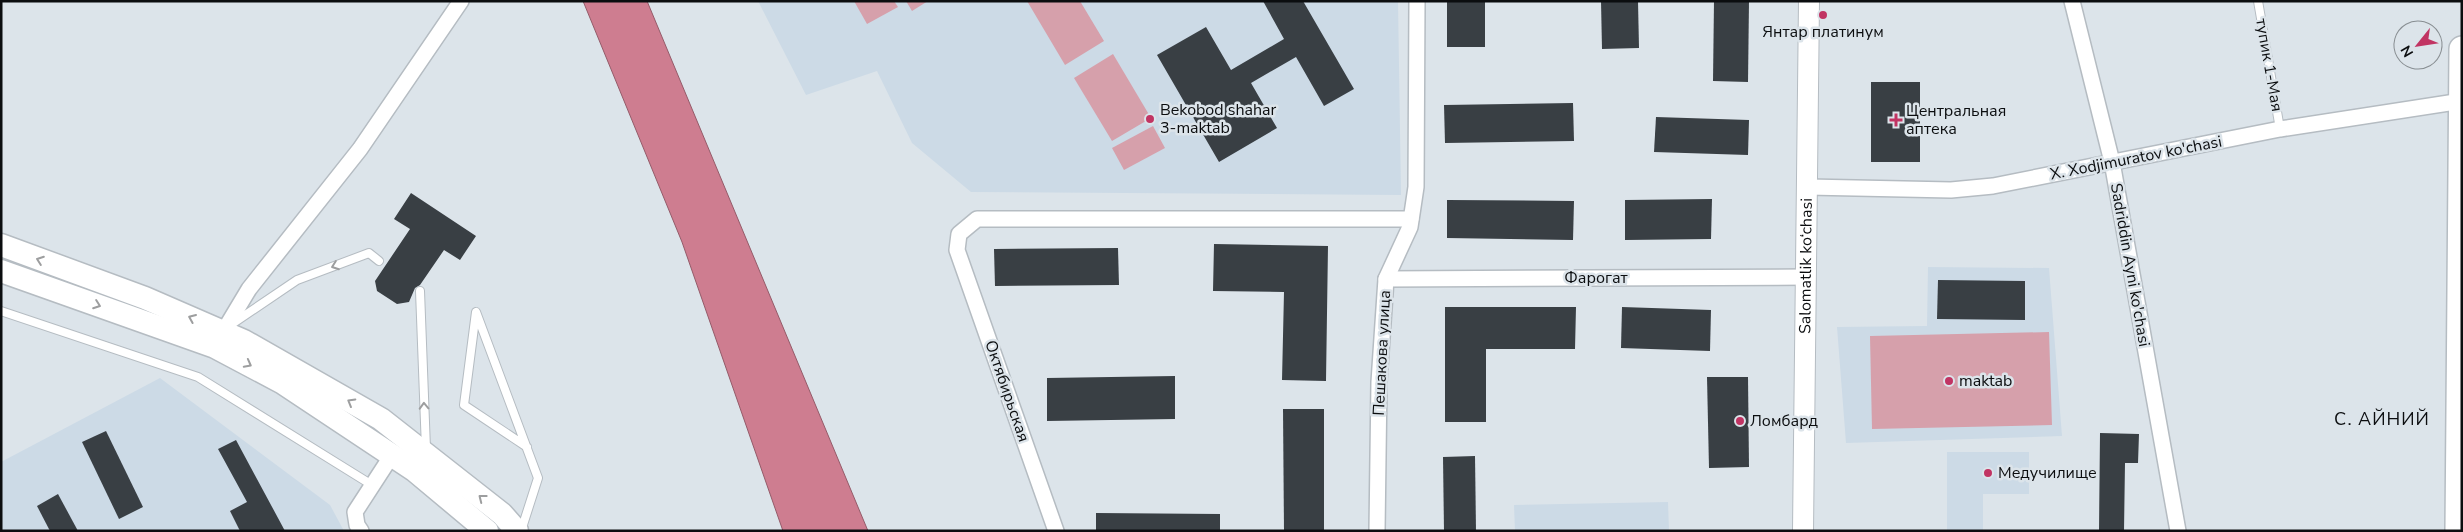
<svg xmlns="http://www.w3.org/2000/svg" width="2463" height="532" font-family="'Nunito Sans',sans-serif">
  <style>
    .built { fill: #ccdae6 }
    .green { fill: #d6a0ab }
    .water { fill: #ce7d90; stroke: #945b69 }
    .building { fill: #393f44 }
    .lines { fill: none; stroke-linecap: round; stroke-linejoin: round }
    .service-casing { stroke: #b5bcc2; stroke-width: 10 }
    .minor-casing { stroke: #b5bcc2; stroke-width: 18 }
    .tertiary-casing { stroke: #b5bcc2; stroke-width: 22 }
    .secondary-casing { stroke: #b5bcc2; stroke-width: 25 }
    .primary-casing { stroke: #b5bcc2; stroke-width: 28 }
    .service { stroke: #fff; stroke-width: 8 }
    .minor { stroke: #fff; stroke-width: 15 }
    .tertiary { stroke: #fff; stroke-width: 20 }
    .secondary { stroke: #fff; stroke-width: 22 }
    .primary { stroke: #fff; stroke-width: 25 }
    .oneway { stroke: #9d9e9f }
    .poi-dot { fill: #c13463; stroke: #dce4ea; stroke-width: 2 }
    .labels { text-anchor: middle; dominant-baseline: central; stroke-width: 5; stroke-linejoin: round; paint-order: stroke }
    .poi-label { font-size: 16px; fill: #0b0d0f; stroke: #dce4ea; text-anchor: start }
    .street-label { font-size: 16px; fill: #0b0d0f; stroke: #dce4ea }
    .neighbourhood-label { font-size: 18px; letter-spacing: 1px; fill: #0b0d0f; stroke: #dce4ea }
  </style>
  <rect width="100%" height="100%" fill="#dce4ea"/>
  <g class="built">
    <polygon points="758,1 1398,1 1401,195 971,192 912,143 877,71 806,95"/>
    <polygon points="1928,267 2049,268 2062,436 1846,443 1837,327 1927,326"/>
    <polygon points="160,378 330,505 344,531 1,531 1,462"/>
    <polygon points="1947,452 2029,452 2029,494 1983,494 1983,531 1947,531"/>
    <polygon points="1668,502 1669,531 1515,531 1514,505"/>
  </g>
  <g class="green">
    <polygon points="854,1 894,1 898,7 867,24"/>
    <polygon points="906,1 928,1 912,11"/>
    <polygon points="1027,1 1080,1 1104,41 1065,65"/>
    <polygon points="1113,54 1151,118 1112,141 1074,78"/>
    <polygon points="1153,126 1165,148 1124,170 1112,148"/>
    <polygon points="2049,332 2052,425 1872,429 1870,336"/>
  </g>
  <polygon class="water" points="583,1 647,1 868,531 783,531 682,242"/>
  <g class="building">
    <polygon points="1263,1 1303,1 1354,89 1324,106 1296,57 1251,83 1277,128 1219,162 1157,55 1206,27 1231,70 1284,39"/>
    <rect x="1447" y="1" width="38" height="46"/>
    <polygon points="1601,1 1638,1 1639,48 1602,49"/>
    <polygon points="1714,1 1749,1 1748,82 1713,81"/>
    <rect x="1871" y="82" width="49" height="80"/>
    <polygon points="1573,103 1574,141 1445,143 1444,105"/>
    <polygon points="1656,117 1749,120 1748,155 1654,152"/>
    <polygon points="411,193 476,236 460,260 444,250 420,285 415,288 409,302 397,304 377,291 375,281 410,229 394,219"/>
    <polygon points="1712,199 1711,239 1625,240 1625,200"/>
    <polygon points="1447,200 1574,201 1573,240 1447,238"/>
    <polygon points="1214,244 1328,246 1326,381 1282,380 1284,292 1213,291"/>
    <polygon points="1118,248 1119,285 995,286 994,249"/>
    <polygon points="1938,280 2025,281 2025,320 1937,319"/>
    <polygon points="1445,307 1576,307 1575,349 1486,349 1486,422 1445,422"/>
    <polygon points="1622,307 1711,310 1710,351 1621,348"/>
    <polygon points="1175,376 1175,419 1047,421 1047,378"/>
    <polygon points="1707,377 1748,377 1749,467 1709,468"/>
    <polygon points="1283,409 1324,409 1324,531 1284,531"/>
    <polygon points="106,431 143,507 119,519 82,442"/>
    <polygon points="2100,433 2139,434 2138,463 2125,463 2124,531 2099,531"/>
    <polygon points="236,440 285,531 240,531 230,511 247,502 218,449"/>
    <polygon points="1475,456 1476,531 1444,531 1443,457"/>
    <polygon points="58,494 78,531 50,531 37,506"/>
    <polygon points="1096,513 1220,514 1220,531 1096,531"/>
  </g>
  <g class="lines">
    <g class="service-casing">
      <g id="service">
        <polyline points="2258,1 2280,129"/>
        <polyline points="420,291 426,449"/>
        <polyline points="1,311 198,377 372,485"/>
        <polyline points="232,324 297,280 369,253 379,261"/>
        <polyline points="521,531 538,478 476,312 464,405 527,447"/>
      </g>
    </g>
    <g class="minor-casing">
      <g id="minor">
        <polyline points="2072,1 2112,162 2178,531"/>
        <polyline points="1808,187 1951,190 1993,186 2280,129 2462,101"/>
        <polyline points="1386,279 1807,277"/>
        <polyline points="219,339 249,289 360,149 461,1"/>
        <polyline points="361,531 357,525 355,512 392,455"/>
        <polyline points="1056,531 957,250 959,234 977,219 1411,219"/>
        <polyline points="1377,531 1379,382 1386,279 1410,227 1416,187 1417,1"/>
      </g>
    </g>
    <g class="tertiary-casing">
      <g id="tertiary">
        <path id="s1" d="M 1803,531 L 1809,1"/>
      </g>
    </g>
    <g class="secondary-casing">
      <g id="secondary">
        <polyline points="1,245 145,298 244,341 381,419 502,514 517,531"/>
        <polyline points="1,271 215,347 283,383 414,470 487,531"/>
      </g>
    </g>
    <g class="primary-casing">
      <polyline id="primary" points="2458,531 2462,49"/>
    </g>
    <use href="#service" class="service"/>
    <use href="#minor" class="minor"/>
    <use href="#tertiary" class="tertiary"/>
    <use href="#secondary" class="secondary"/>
    <use href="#primary" class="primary"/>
  </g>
  <defs><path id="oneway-chevron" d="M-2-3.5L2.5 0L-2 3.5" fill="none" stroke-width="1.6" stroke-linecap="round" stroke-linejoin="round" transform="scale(1.25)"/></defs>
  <g class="oneway">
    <use href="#oneway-chevron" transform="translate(40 260) rotate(-160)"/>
    <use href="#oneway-chevron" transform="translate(335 266) rotate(160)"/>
    <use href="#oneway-chevron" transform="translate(97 305) rotate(20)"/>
    <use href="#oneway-chevron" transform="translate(192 318) rotate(-157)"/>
    <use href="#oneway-chevron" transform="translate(248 364) rotate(28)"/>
    <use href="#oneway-chevron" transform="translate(351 402) rotate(-150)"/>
    <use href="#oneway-chevron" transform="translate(424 406) rotate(-92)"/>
    <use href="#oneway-chevron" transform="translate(482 498) rotate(-142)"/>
  </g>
  <g class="poi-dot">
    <circle cx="1823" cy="15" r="5"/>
    <circle cx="1150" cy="119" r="5"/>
    <path d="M1893.5 112.5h5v5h5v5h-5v5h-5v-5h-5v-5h5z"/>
    <circle cx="1949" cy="381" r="5"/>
    <circle cx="1740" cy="421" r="5"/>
    <circle cx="1988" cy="473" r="5"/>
  </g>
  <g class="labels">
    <g class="poi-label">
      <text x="1823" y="32" text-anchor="middle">Янтар платинум</text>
      <text x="1160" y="110">Bekobod shahar<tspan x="1160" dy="18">3-maktab</tspan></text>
      <text x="1906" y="111">Центральная<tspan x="1906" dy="18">аптека</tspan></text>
      <text x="1959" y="381">maktab</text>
      <text x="1750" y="421">Ломбард</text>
      <text x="1998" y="473">Медучилище</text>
    </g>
    <g class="street-label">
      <text transform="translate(2269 65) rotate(80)">тупик 1-Мая</text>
      <text transform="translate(2136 158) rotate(-11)">X. Xodjimuratov ko'chasi</text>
      <text transform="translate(2130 265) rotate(80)">Sadriddin Ayni ko'chasi</text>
      <text stroke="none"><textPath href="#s1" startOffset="265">Salomatlik ko‘chasi</textPath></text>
      <text x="1596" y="278">Фарогат</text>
      <text transform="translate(1382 353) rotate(-87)">Пешакова улица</text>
      <text transform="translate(1007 391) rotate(71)">Октябирьская</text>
    </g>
    <g class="neighbourhood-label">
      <text x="2382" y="419">С. АЙНИЙ</text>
    </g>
  </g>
  <rect width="2463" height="532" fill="none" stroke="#0b0d0f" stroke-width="5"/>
  <g transform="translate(2418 45) rotate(240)"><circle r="24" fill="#dce4ea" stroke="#888e92"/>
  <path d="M0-4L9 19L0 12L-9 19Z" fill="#c13463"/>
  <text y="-8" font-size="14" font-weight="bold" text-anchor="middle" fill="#0b0d0f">N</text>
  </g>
</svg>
